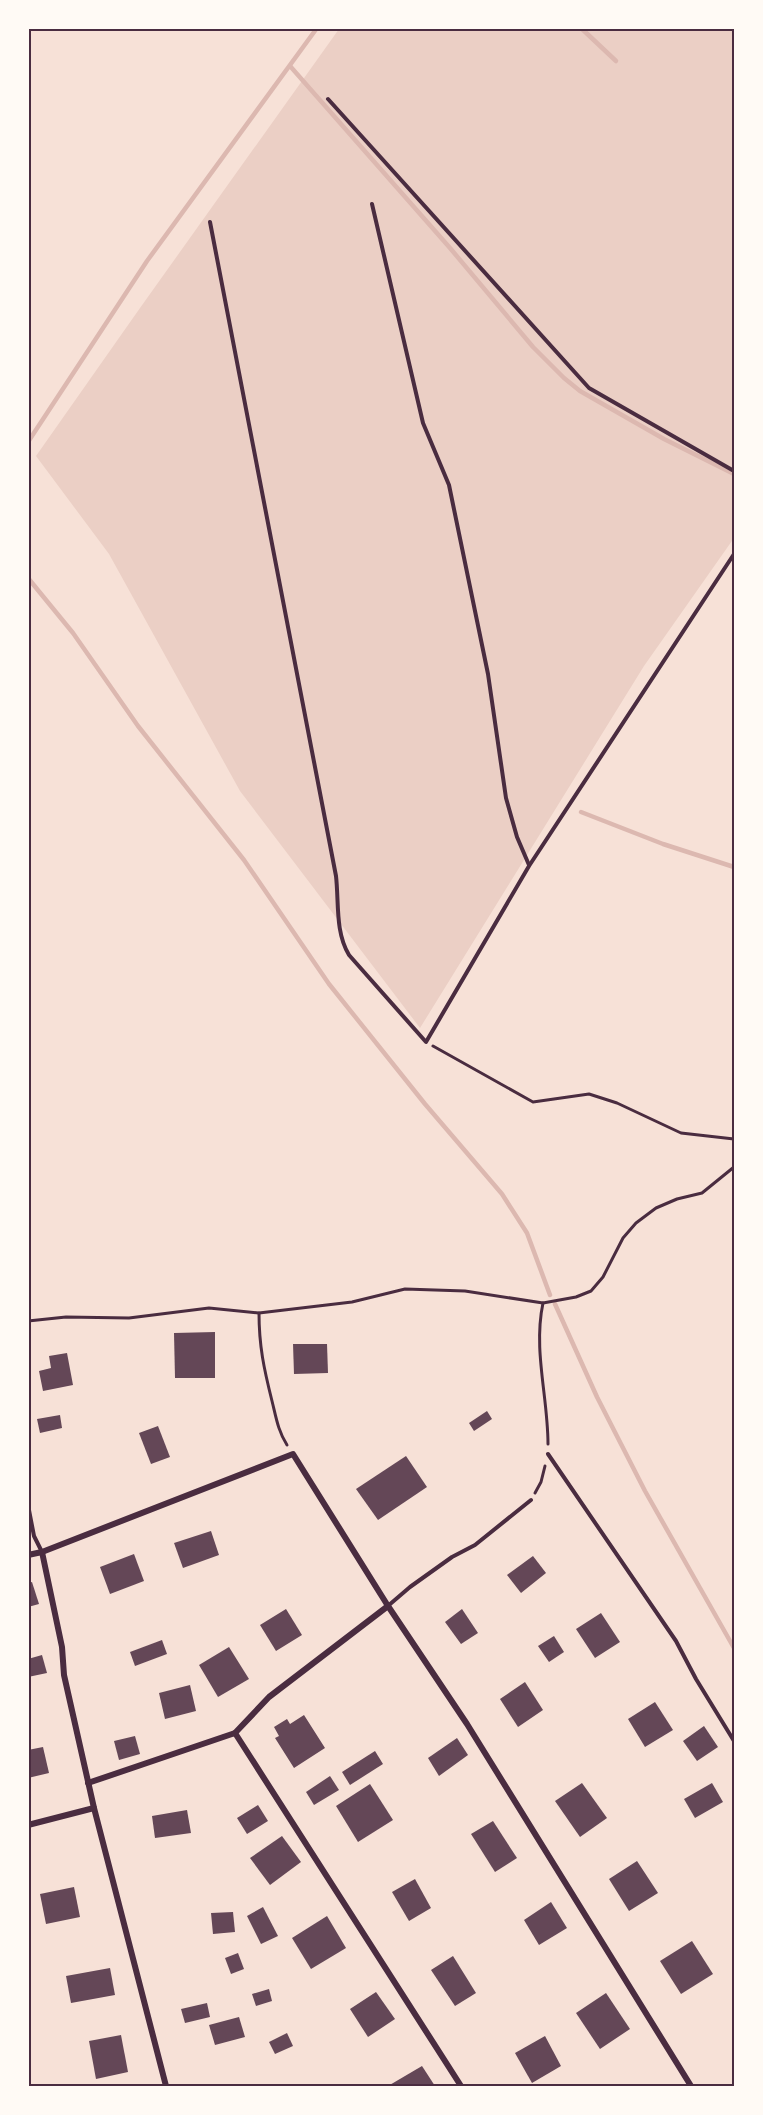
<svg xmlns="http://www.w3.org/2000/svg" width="763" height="2115" font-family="'Fira Sans',sans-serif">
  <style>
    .green { fill: #ebcfc5 }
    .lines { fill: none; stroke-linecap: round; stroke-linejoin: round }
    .stream { stroke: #dcb8b0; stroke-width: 4.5 }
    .building { fill: #644757 }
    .path { stroke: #4a2c40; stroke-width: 3 }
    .service { stroke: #4a2c40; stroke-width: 4 }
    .minor { stroke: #4a2c40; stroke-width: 6 }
    .neatline { fill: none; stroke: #4a2c40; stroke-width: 2 }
  </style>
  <rect width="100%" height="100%" fill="#f7e1d7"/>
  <polygon class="green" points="339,29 734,29 734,538 644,666 420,1028 240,791 109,554 36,456 140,308"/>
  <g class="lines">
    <g class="stream">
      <polyline points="581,28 616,61"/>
      <polyline points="290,66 450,248 533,347 564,378 580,391 664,439 734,474"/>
      <polyline points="28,442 147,261 317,28"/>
      <polyline points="28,578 73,633 138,726 244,860 329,984 425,1104 502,1194 527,1233 550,1295"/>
      <polyline points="581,812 663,844 734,867"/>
      <polyline points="555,1304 597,1397 645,1491 734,1648"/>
    </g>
  </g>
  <g class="building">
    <polygon points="215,1332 215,1378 175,1378 174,1333"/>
    <polygon points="293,1344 327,1344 328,1373 294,1374"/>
    <polygon points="67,1353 73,1385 43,1391 39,1371 51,1368 49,1356"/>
    <polygon points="487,1411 492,1419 474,1431 469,1423"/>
    <polygon points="60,1415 62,1428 40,1433 37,1419"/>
    <polygon points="158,1426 170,1457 151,1464 139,1433"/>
    <polygon points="406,1456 427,1487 378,1520 356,1489"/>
    <polygon points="211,1531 219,1555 183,1568 174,1543"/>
    <polygon points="134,1554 144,1581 110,1594 100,1567"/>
    <polygon points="533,1556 546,1573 521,1593 507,1575"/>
    <polygon points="32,1582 39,1604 28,1607 28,1583"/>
    <polygon points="286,1609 302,1635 276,1651 260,1625"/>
    <polygon points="462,1609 478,1633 461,1644 445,1622"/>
    <polygon points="601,1613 620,1642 595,1658 576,1629"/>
    <polygon points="554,1636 564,1652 549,1662 538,1646"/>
    <polygon points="162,1640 167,1654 135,1666 130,1652"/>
    <polygon points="229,1647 249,1679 218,1697 199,1665"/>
    <polygon points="42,1655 47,1673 28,1677 28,1659"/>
    <polygon points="525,1682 543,1710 518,1727 500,1699"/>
    <polygon points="190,1685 196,1711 165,1719 159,1693"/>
    <polygon points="655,1702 673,1730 645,1747 628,1719"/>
    <polygon points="304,1715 325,1748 294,1768 275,1738 279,1736 274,1727 287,1719 290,1724"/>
    <polygon points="704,1726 718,1747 697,1761 683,1741"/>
    <polygon points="135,1736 140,1754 119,1760 114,1741"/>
    <polygon points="457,1738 468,1755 439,1776 428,1758"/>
    <polygon points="43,1747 49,1773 28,1778 28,1750"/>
    <polygon points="375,1751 383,1764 350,1785 342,1772"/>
    <polygon points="330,1776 339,1790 314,1805 306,1792"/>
    <polygon points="582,1783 607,1818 580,1837 555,1801"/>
    <polygon points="712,1783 723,1802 695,1818 684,1799"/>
    <polygon points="370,1784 393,1820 358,1842 336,1806"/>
    <polygon points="258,1805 268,1821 247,1834 237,1818"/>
    <polygon points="187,1810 191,1833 155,1838 152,1816"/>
    <polygon points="493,1821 517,1858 495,1872 471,1834"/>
    <polygon points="282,1836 301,1862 270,1885 250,1858"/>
    <polygon points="637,1861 658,1893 629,1911 609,1879"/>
    <polygon points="415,1879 431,1908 409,1921 392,1892"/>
    <polygon points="74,1887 80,1917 46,1924 40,1894"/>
    <polygon points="551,1902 567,1928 539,1945 524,1920"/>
    <polygon points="263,1907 278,1936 261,1944 247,1916"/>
    <polygon points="233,1912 235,1932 213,1934 211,1913"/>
    <polygon points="327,1916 346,1948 311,1969 292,1938"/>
    <polygon points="692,1941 713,1974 681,1994 660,1961"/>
    <polygon points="238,1953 244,1969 231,1974 225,1958"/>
    <polygon points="453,1956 476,1993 455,2006 431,1970"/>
    <polygon points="110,1968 115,1995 71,2003 66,1976"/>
    <polygon points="269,1989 272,2001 256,2006 252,1994"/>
    <polygon points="376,1992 395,2019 368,2037 350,2009"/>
    <polygon points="606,1993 630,2029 600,2049 576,2013"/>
    <polygon points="207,2003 210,2017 185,2023 181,2009"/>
    <polygon points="239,2017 245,2037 215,2045 209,2025"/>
    <polygon points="287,2033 293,2046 275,2054 269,2042"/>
    <polygon points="121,2035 128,2072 96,2079 89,2041"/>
    <polygon points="545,2036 561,2066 532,2083 515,2053"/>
    <polygon points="422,2066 435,2086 388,2086"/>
  </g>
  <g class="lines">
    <g class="path">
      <polyline points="433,1046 533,1102 589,1094 617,1103 681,1133 734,1139"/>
      <path d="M 543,1303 C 533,1350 548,1397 548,1444"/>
      <path d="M 259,1313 C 259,1346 264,1369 272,1401 C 276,1417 278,1431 287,1445"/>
      <polyline points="28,1321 66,1317 129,1318 209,1308 259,1313 352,1302 405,1289 465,1291 543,1303 576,1297 591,1291 603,1277 623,1238 636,1223 656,1208 677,1199 702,1193 734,1167"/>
      <polyline points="535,1493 541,1482 545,1466"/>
    </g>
    <g class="service">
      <polyline points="328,99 589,388 734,471"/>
      <polyline points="372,204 423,423 449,485 488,674 506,798 517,837 529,865"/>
      <path d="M 210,222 L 336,876 C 339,902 335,932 349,955 L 426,1042 L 529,866 L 734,554"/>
      <polyline points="548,1454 676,1641 696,1679 734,1741"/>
      <polyline points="28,1505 34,1536 42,1552"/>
      <polyline points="389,1605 410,1587 452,1557 475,1545 531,1500"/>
    </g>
    <g class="minor">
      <polyline points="42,1552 62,1647 64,1675 94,1808 166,2086"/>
      <polyline points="28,1555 42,1552 293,1454 388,1606 467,1724 691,2086"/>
      <polyline points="235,1733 269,1697 388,1606"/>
      <polyline points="88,1783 235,1733 461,2086"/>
      <polyline points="28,1825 94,1808"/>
    </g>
  </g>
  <rect width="763" height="2115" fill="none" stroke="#fffaf5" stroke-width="60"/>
  <rect x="30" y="30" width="703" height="2055" class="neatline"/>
</svg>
